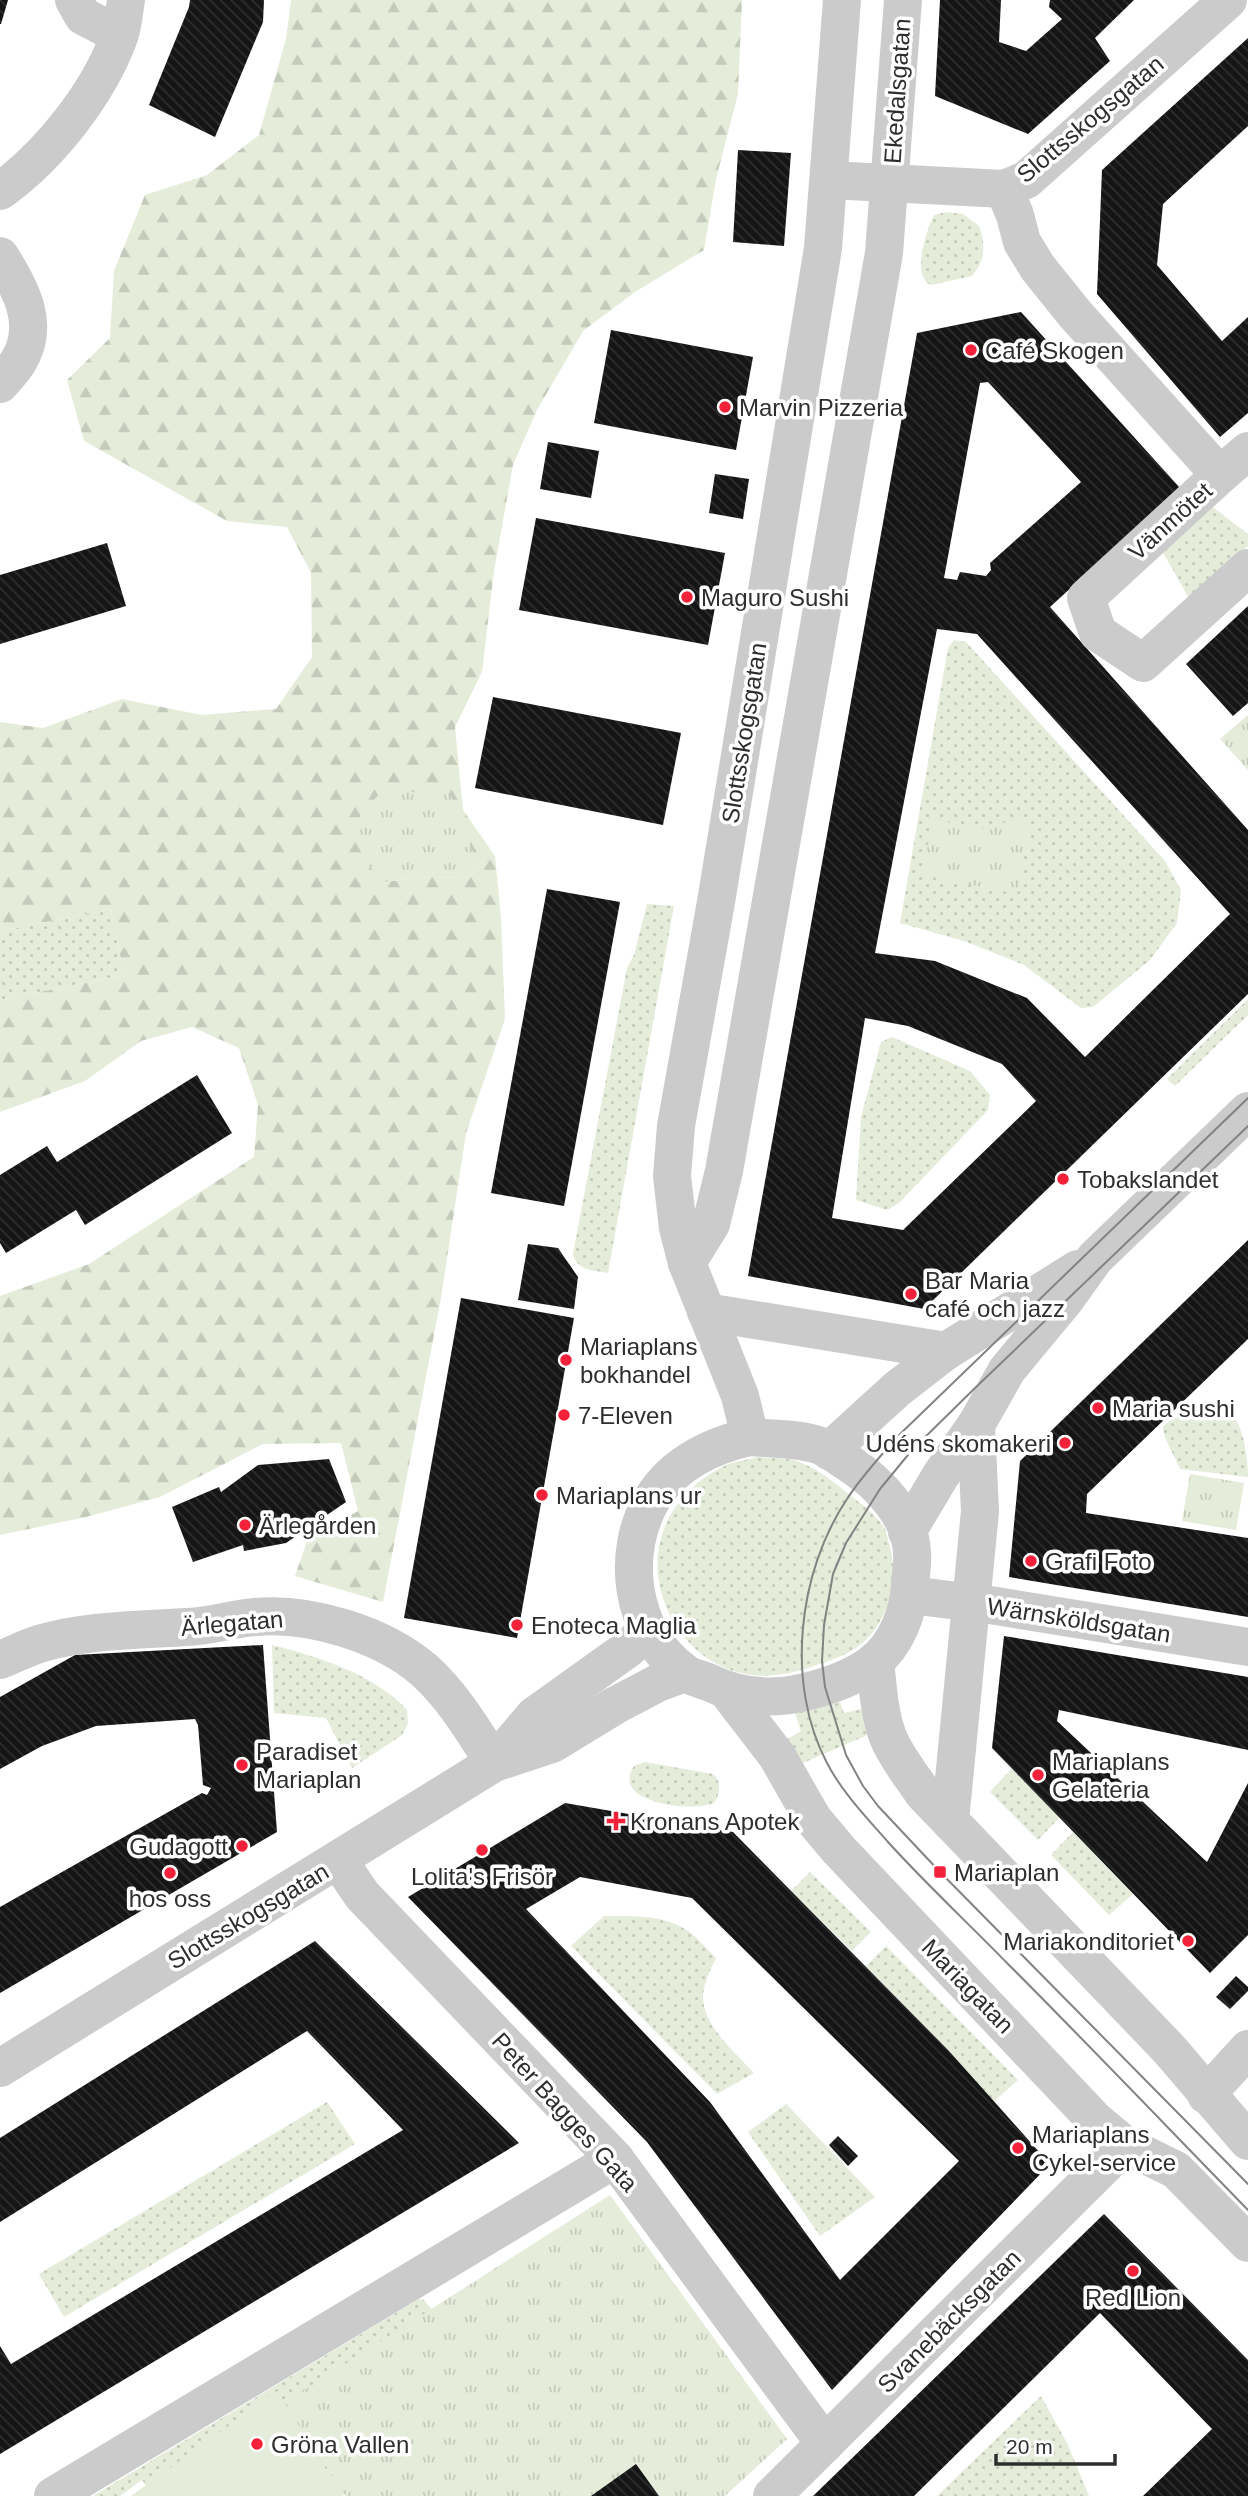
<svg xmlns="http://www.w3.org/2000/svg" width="1248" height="2496" font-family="Helvetica,sans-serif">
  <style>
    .grass { fill: url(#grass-dots) }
    .forest { fill: url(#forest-firs); fill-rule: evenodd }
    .park { fill: url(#park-tufts) }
    .pitch { fill: #e5ecda }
    .building { fill: url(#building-back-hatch); fill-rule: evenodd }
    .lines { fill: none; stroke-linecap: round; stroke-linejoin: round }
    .minor { stroke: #cbcbcb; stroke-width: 38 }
    .tram { stroke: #838383; stroke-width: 2 }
    .poi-dot { fill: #f3223a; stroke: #fff; stroke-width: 2.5 }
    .labels { text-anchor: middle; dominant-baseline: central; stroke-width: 7; stroke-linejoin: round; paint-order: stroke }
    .street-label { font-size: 24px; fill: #2e2e2e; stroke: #fff }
    .poi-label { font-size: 24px; fill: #2e2e2e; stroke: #fff; text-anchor: start }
  </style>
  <defs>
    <pattern id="grass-dots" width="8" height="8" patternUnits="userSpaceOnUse" patternTransform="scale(1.75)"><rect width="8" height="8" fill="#e5ecda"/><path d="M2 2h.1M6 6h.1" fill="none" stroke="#c5cbbb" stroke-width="1.8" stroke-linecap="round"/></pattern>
    <pattern id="forest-firs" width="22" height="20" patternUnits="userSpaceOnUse" patternTransform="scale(1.75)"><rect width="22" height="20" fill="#e5ecda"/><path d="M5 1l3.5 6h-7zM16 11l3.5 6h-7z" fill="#c5cbbb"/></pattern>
    <pattern id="park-tufts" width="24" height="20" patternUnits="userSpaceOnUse" patternTransform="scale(1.75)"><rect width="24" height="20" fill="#e5ecda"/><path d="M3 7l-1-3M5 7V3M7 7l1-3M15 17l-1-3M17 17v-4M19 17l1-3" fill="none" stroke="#c5cbbb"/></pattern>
    <pattern id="building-back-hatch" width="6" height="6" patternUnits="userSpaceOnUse" patternTransform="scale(1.75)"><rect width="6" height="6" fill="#151515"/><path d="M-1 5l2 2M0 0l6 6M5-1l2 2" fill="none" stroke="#2f2f2f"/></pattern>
  </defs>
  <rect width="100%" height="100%" fill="#fff"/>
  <g class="grass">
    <path d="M 946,212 L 963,214 L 979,226 C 986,245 985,261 972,276 L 931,285 C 911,277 926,231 934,215 Z"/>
    <polygon points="1210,505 1248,534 1248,546 1190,600 1161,549"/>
    <polygon points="954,640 966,642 1165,861 1181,890 1177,923 1150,960 1093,1007 1081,1008 1024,965 964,941 900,923 948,648"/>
    <path d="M 647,904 L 674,906 L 608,1273 C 593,1270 577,1271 573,1254 L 627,968 L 634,955 Z"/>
    <polygon points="111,909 124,975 0,1000 0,931"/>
    <polygon points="1248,999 1248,1015 1175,1086 1167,1079"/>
    <polygon points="892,1037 970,1071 990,1095 988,1110 899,1203 887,1210 856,1200 861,1117 881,1042"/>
    <path d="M 1217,1410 L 1227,1410 C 1244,1422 1248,1458 1248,1477 L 1180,1469 C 1176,1458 1162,1436 1163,1427 C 1176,1412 1198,1413 1217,1410 Z"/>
    <path d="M 758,1457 C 769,1458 780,1458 790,1459 C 809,1463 830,1479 845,1491 C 858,1502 874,1512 884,1527 C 887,1533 888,1540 890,1547 C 897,1577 894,1596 879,1623 C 863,1650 841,1657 814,1666 C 791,1674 765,1679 741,1673 C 672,1657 633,1568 675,1508 C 687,1490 703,1477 722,1467 C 733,1461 747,1460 758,1457 Z"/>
    <path d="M 272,1645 C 317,1656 376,1675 407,1710 L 408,1723 L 402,1735 L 352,1768 L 326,1718 L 274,1713 Z"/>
    <polygon points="840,1702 844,1713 866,1708 872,1733 796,1766 785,1740 801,1731 795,1713"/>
    <path d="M 645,1762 L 713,1774 C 722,1782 720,1792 715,1802 C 700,1813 608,1805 634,1766 Z"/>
    <polygon points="1012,1768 1060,1817 1038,1840 990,1792"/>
    <polygon points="1073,1832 1133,1894 1109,1915 1051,1855"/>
    <polygon points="810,1872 871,1932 852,1951 791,1891"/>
    <path d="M 604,1916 C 633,1916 668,1914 692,1934 C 700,1941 708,1950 716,1958 C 710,1970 702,1987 703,2000 C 706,2029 736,2053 754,2073 L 717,2094 L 571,1946 Z"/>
    <polygon points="886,1946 1018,2080 993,2102 949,2051 866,1966"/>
    <polygon points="327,2102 355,2144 64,2317 39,2274"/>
    <polygon points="786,2104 875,2197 820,2236 748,2132"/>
    <polygon points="419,2299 424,2300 451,2334 378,2496 150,2491 142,2480 120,2496 93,2496"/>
    <polygon points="1041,2396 1067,2443 1089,2496 937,2496"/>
  </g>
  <path class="forest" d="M 291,0 L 742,0 L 738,94 L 716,179 L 704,250 L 635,292 L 583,331 L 537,410 L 513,465 L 494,571 L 482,672 L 455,727 L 463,810 L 495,856 L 501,918 L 505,1019 L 466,1133 L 441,1298 L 383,1602 L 295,1576 L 307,1541 L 358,1511 L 341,1443 L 263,1444 L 160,1497 L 86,1517 L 0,1535 L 0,1296 L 89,1264 L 254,1157 L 258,1105 L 239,1048 L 192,1027 L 141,1041 L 85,1081 L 0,1112 L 0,1000 L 124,975 L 111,909 L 0,931 L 0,722 L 43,728 L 122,699 L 202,715 L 276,709 L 312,657 L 311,573 L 287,527 L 227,521 L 84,441 L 67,380 L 110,338 L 114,271 L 145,195 L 207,175 L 259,135 L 286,39 ZM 477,865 L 469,878 L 425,877 L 385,882 Z"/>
  <g class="park">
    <polygon points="1248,715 1248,770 1220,739"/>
    <polygon points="383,790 450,795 460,812 477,865 469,878 425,877 385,882 361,858 360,815"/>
    <polygon points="1021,818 1030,827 1017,894 922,875 933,819 982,829"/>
    <polygon points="1190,1474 1244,1483 1236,1530 1182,1521"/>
    <polygon points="610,2195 787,2439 725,2496 346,2496 284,2403"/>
  </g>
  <polygon class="pitch" points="277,2391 343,2496 131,2496"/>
  <g class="building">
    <polygon points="0,0 8,0 1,24 0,24"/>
    <polygon points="190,0 264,0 263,22 215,137 149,105 189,7"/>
    <polygon points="940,0 1001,0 999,42 1026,51 1062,19 1049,7 1050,0 1134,0 1095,38 1110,61 1028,134 935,96"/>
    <polygon points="1248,38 1248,126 1163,204 1157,265 1222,341 1248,317 1248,413 1220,437 1097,294 1102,170"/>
    <polygon points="738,150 791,153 784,246 733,242"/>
    <path d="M 1021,312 L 1180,488 L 1050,607 L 1248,830 L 1248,994 L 924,1309 L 748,1276 L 917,333 ZM 988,382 L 1081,482 L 990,563 L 991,570 L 986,576 L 960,572 L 957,580 L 944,578 L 980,383 ZM 937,629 L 977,634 L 1230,914 L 1085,1057 L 1027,998 L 935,961 L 875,953 ZM 865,1018 L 908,1026 L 1002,1064 L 1036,1101 L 903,1230 L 832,1218 Z"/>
    <polygon points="611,330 753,357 736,450 594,423"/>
    <polygon points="548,442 599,451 591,498 540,489"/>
    <polygon points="715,474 749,479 743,519 709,513"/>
    <polygon points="536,518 725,553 708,645 519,610"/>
    <polygon points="107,543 126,606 0,644 0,575"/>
    <polygon points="1248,606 1248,703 1233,716 1186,664"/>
    <polygon points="493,697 681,733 663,825 475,788"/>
    <polygon points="547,889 620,902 564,1206 491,1193"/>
    <polygon points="197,1075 232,1133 85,1225 76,1210 6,1253 0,1243 0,1175 47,1146 57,1162"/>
    <polygon points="1248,1240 1248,1339 1087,1494 1086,1513 1248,1538 1248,1617 1009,1577 1020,1461"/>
    <polygon points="528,1244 558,1248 578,1277 574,1309 518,1300"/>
    <polygon points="461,1298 574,1318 517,1638 404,1618"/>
    <polygon points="329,1459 346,1502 286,1543 244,1551 243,1545 193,1562 172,1507 219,1487 221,1492 258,1465"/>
    <polygon points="1004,1636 1248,1677 1248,1750 1059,1710 1057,1721 1207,1862 1248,1783 1248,1935 1210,1973 992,1748"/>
    <polygon points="263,1645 277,1832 0,1993 0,1907 202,1793 207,1795 211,1788 203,1785 198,1725 195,1719 96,1726 42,1746 0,1769 0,1697 75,1655"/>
    <path d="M 565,1803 L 733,1832 L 949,2051 L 1050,2164 L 832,2390 L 647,2142 L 408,1897 ZM 580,1877 L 692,1898 L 959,2161 L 840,2280 L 710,2102 L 526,1909 Z"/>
    <polygon points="315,1941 519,2143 0,2454 0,2346 11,2364 403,2130 307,2031 0,2222 0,2138"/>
    <polygon points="1236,1976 1248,1987 1248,1991 1230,2009 1216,1997"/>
    <polygon points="838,2136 858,2156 848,2166 829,2145"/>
    <polygon points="1104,2214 1248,2360 1248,2496 1143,2496 1212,2429 1100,2313 914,2496 813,2496"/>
    <polygon points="636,2464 659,2496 591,2496"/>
  </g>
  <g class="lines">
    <g class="minor">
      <polyline points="74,0 83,16 119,35"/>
      <polyline points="829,180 1004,189 1026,180 1228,0"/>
      <polyline points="1004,189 1015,215 1022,242 1038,268 1075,314 1220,475 1086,598 1098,633 1143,663 1248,568"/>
      <path d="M 0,191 C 49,156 98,94 119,37 C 123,26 124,12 126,0"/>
      <path d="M 0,256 C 21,289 41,325 18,362 C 13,370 6,377 0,384"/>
      <polyline points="1220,475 1248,451"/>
      <polyline points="687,1263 711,1224 724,1171 884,253 903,0"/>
      <polyline points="706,1312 946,1351"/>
      <polyline points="750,1437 740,1396 687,1263 678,1228 672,1176 676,1126 716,902 823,248 842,0"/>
      <path d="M 750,1437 C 772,1439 797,1438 818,1445 C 830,1449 840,1458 850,1464 C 879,1483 910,1515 912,1552 C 913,1562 911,1573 910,1584 C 909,1612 896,1645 873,1663 C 852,1679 827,1687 801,1693 C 769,1700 737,1696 708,1682 C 700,1679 690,1677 684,1672 C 630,1633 619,1552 654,1496 C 675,1463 713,1445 750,1437 Z"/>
      <polyline points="829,1451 897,1389 946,1351 1078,1269"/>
      <polyline points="907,1532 941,1475 976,1425 1007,1370 1065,1300 1095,1258 1248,1111"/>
      <polyline points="910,1595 990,1605 1248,1647"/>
      <path d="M 0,1660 C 13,1655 26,1648 39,1644 C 86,1630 138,1630 187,1627 C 210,1626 232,1619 255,1617 C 310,1612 382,1634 424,1670 C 453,1696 473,1730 494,1763"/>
      <path d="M 875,1661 C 878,1687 879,1713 888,1737 C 896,1757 911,1775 923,1793 L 1168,2048 L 1248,2141"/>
      <polyline points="727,1691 777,1756 813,1819 839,1850 1095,2120 1125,2145 1176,2170 1248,2243"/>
      <polyline points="494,1763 534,1716 629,1648 646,1630"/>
      <polyline points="950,1821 980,1511 976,1425"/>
      <polyline points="339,1861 362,1895 615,2159 825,2444"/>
      <polyline points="0,2068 494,1763 552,1744 616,1705 658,1683 685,1673"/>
      <polyline points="1206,2095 1248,2049"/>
      <polyline points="53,2496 615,2159"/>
      <polyline points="772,2496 1125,2145"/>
    </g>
    <g class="tram">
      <path d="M 1248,1098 L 897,1437 C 880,1457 861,1477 847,1499 C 798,1572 785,1684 827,1763 C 842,1792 866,1817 888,1842 C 926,1884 968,1923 1007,1963 C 1088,2044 1168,2128 1248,2210"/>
      <polyline points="1248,1126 974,1389 912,1450 880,1489 846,1543 833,1574 824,1625 822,1661 825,1687 846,1755 863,1786 878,1806 940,1872 1248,2184"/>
    </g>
  </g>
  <g class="poi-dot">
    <circle cx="971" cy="350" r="7"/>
    <circle cx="725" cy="407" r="7"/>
    <circle cx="687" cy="597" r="7"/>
    <circle cx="1063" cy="1179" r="7"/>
    <circle cx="911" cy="1294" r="7"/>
    <circle cx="566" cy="1360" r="7"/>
    <circle cx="1098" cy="1408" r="7"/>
    <circle cx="564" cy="1415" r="7"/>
    <circle cx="1065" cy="1443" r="7"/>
    <circle cx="542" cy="1495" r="7"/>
    <circle cx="245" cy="1525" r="7"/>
    <circle cx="1031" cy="1561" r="7"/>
    <circle cx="517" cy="1625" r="7"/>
    <circle cx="242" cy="1765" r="7"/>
    <circle cx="1038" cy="1775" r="7"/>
    <path d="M612.5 1810.5h7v7h7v7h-7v7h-7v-7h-7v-7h7z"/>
    <circle cx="242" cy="1846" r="7"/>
    <circle cx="482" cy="1850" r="7"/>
    <rect x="933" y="1865" width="14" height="14" rx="3.5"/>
    <circle cx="170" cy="1873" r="7"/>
    <circle cx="1188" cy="1941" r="7"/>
    <circle cx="1018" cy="2148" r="7"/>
    <circle cx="1133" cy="2271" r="7"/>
    <circle cx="257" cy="2444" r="7"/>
  </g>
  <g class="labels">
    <g class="street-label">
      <text transform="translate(897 91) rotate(-86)">Ekedalsgatan</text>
      <text transform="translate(1090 119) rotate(-40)">Slottsskogsgatan</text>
      <text transform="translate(1170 521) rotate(-42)">Vänmötet</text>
      <text transform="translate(744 733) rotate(-81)">Slottsskogsgatan</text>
      <text transform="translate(1079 1620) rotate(9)">Wärnsköldsgatan</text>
      <text transform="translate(232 1623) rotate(-5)">Ärlegatan</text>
      <text transform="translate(248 1916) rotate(-31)">Slottsskogsgatan</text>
      <text transform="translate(968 1986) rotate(46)">Mariagatan</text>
      <text transform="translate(565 2112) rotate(48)">Peter Bagges Gata</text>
      <text transform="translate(949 2321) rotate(-45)">Svanebäcksgatan</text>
    </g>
    <g class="poi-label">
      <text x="985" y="350">Café Skogen</text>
      <text x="739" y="407">Marvin Pizzeria</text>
      <text x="701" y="597">Maguro Sushi</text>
      <text x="1077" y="1179">Tobakslandet</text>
      <text x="925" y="1280">Bar Maria<tspan x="925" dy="28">café och jazz</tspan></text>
      <text x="580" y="1346">Mariaplans<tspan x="580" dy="28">bokhandel</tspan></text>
      <text x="1112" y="1408">Maria sushi</text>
      <text x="578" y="1415">7-Eleven</text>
      <text x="1051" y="1443" text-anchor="end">Udéns skomakeri</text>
      <text x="556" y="1495">Mariaplans ur</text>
      <text x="259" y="1525">Ärlegården</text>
      <text x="1045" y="1561">Grafi Foto</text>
      <text x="531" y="1625">Enoteca Maglia</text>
      <text x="256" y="1751">Paradiset<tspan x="256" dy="28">Mariaplan</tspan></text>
      <text x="1052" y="1761">Mariaplans<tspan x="1052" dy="28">Gelateria</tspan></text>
      <text x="630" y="1821">Kronans Apotek</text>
      <text x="228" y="1846" text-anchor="end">Gudagott</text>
      <text x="954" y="1872">Mariaplan</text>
      <text x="482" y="1876" text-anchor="middle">Lolita's Frisör</text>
      <text x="170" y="1898" text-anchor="middle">hos oss</text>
      <text x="1174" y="1941" text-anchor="end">Mariakonditoriet</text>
      <text x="1032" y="2134">Mariaplans<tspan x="1032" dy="28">Cykel-service</tspan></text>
      <text x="1133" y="2297" text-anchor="middle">Red Lion</text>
      <text x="271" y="2444">Gröna Vallen</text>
    </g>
  </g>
  <path d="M996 2454v10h119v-10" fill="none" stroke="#2e2e2e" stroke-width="3.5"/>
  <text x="1006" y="2454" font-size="21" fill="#2e2e2e" stroke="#ffffff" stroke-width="5" paint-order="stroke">20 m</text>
</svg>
